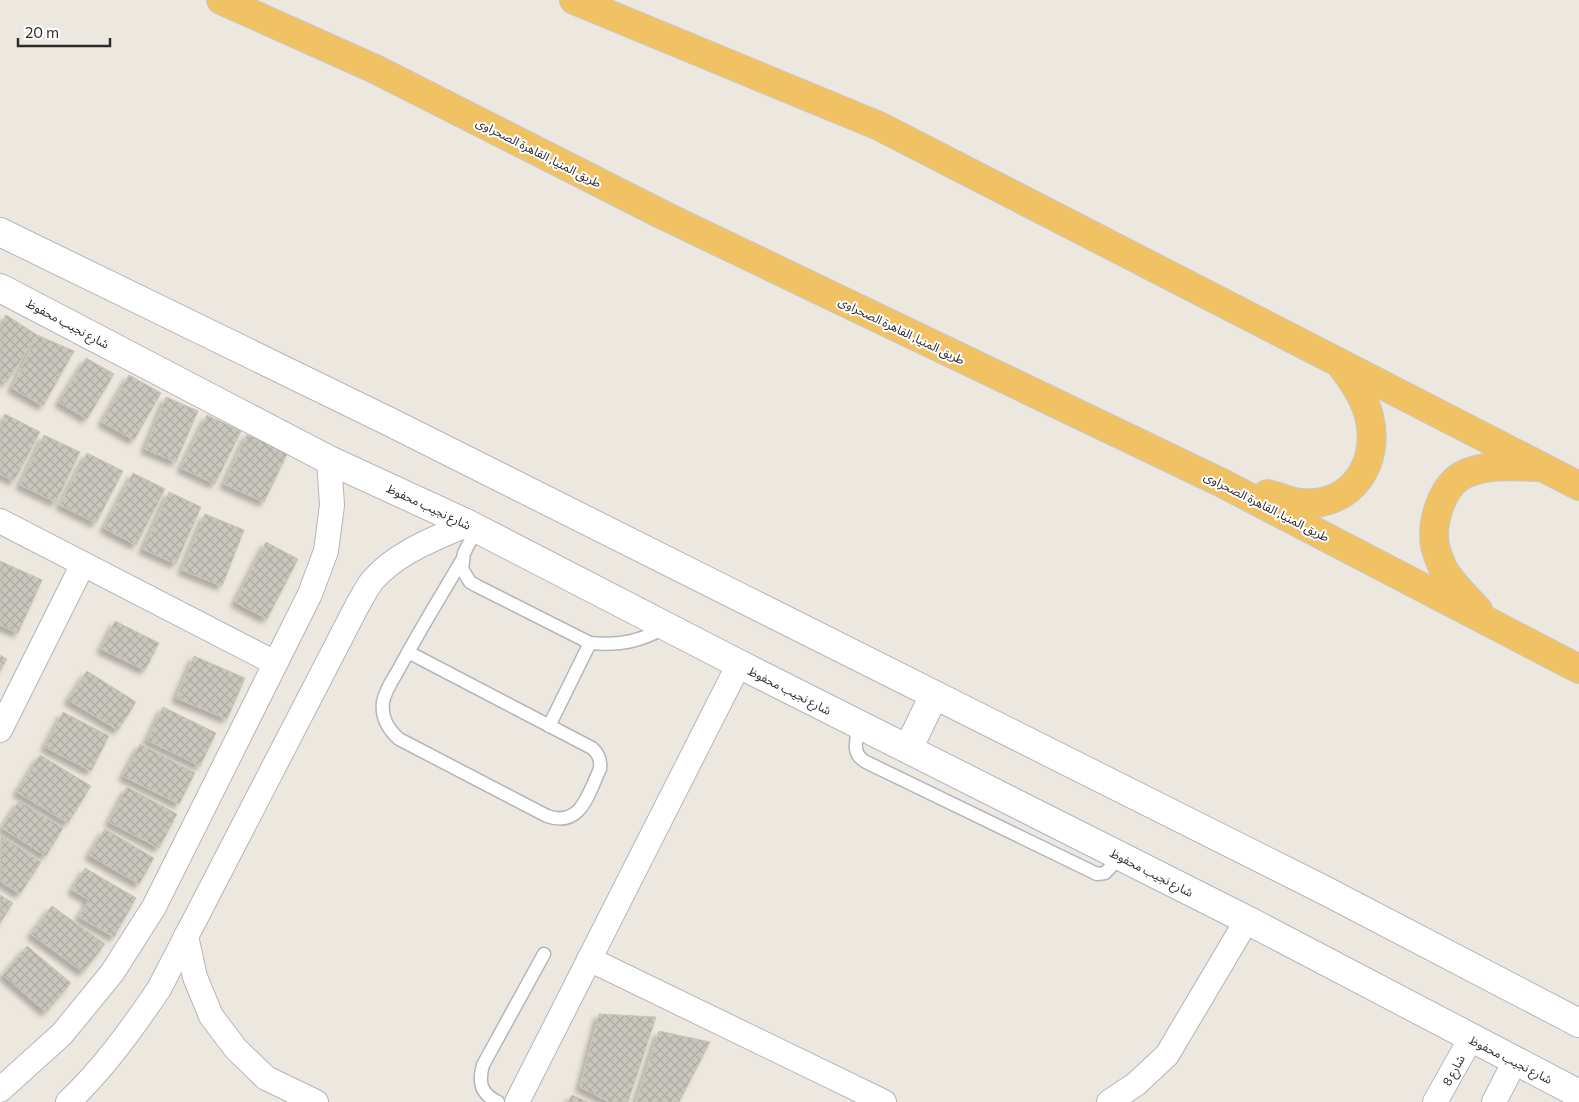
<svg xmlns="http://www.w3.org/2000/svg" width="1579" height="1102" font-family="Commissioner,'Noto Sans Arabic',sans-serif">
  <style>
    .building { fill: url(#building-cross-hatch); stroke: #c9c4b9; filter: url(#shadow) }
    .lines { fill: none; stroke-linecap: round; stroke-linejoin: round }
    .service-casing { stroke: #b3b4bf; stroke-width: 15 }
    .minor-casing { stroke: #b3b4bf; stroke-width: 26 }
    .tertiary-casing { stroke: #b3b4bf; stroke-width: 30 }
    .trunk-casing { stroke: #c8c8c8; stroke-width: 30 }
    .service { stroke: #fff; stroke-width: 12 }
    .minor { stroke: #fff; stroke-width: 24 }
    .tertiary { stroke: #fff; stroke-width: 28 }
    .trunk { stroke: #f1c263; stroke-width: 28 }
    .labels { text-anchor: middle; dominant-baseline: central; stroke-width: 4; stroke-linejoin: round; paint-order: stroke }
    .street-label { font-size: 12px; fill: #2c2c2c; stroke: #fff }
  </style>
  <defs>
    <pattern id="building-cross-hatch" width="8" height="8" patternUnits="userSpaceOnUse" patternTransform="scale(1.25)"><rect width="8" height="8" fill="#c9c6be"/><path d="M0 0l8 8M0 8l8-8" fill="none" stroke="#adaaa3"/></pattern>
    <filter id="shadow"><feDropShadow dx="-4.5" dy="4.5" stdDeviation="2.5" flood-color="#0004"/></filter>
  </defs>
  <rect width="100%" height="100%" fill="#ede8df"/>
  <g class="building">
    <polygon points="6,315 37,335 6,383 0,379 0,324"/>
    <polygon points="37,335 74,351 43,406 12,388"/>
    <polygon points="86,358 114,374 87,419 59,402"/>
    <polygon points="129,375 161,393 134,440 102,422"/>
    <polygon points="166,397 198,411 176,462 145,449"/>
    <polygon points="5,414 40,432 14,481 0,474 0,424"/>
    <polygon points="207,415 241,431 215,484 181,468"/>
    <polygon points="248,433 288,452 264,502 224,484"/>
    <polygon points="44,435 80,452 56,502 20,485"/>
    <polygon points="87,453 123,471 96,523 60,505"/>
    <polygon points="133,473 165,489 136,545 104,528"/>
    <polygon points="169,492 201,507 176,564 143,549"/>
    <polygon points="205,514 244,530 222,586 182,570"/>
    <polygon points="266,542 298,559 267,619 235,602"/>
    <polygon points="0,561 42,580 18,633 0,625"/>
    <polygon points="115,621 159,643 145,670 101,649"/>
    <polygon points="0,655 7,659 0,671"/>
    <polygon points="194,656 245,678 227,719 176,698"/>
    <polygon points="87,671 136,702 118,730 68,700"/>
    <polygon points="163,707 216,733 200,766 147,740"/>
    <polygon points="63,712 109,736 91,771 45,747"/>
    <polygon points="140,744 195,773 179,804 123,776"/>
    <polygon points="40,755 91,786 68,823 17,792"/>
    <polygon points="127,787 177,814 159,848 109,822"/>
    <polygon points="19,801 63,828 46,856 2,828"/>
    <polygon points="105,829 154,858 139,884 89,855"/>
    <polygon points="1,836 41,862 20,894 0,881"/>
    <polygon points="85,868 136,898 114,937 79,917 89,900 72,890"/>
    <polygon points="0,895 13,903 0,923"/>
    <polygon points="52,906 105,944 83,972 31,934"/>
    <polygon points="27,946 71,983 46,1012 3,975"/>
    <polygon points="599,1014 656,1017 628,1102 609,1102 580,1087"/>
    <polygon points="659,1031 710,1042 679,1102 636,1102"/>
    <polygon points="572,1095 588,1102 568,1102"/>
  </g>
  <g class="lines">
    <g class="service-casing">
      <g id="service">
        <path d="M 477,528 L 464,553 L 462,569 L 470,582 L 477,586 L 590,643 C 621,646 640,641 667,627"/>
        <path d="M 408,652 L 592,748 C 599,754 601,760 600,769 C 588,794 581,828 547,816 L 399,739 C 388,729 381,718 383,702 C 385,690 394,678 400,667 C 419,631 441,596 462,560"/>
        <path d="M 859,724 C 857,740 850,753 866,762 L 1097,874 L 1105,873 L 1121,856"/>
        <polyline points="549,726 590,643"/>
        <path d="M 498,1102 C 481,1094 478,1083 483,1065 L 544,954"/>
      </g>
    </g>
    <g class="minor-casing">
      <g id="minor">
        <polyline points="0,521 275,663"/>
        <polyline points="0,730 83,564"/>
        <polyline points="186,936 195,977 211,1016 236,1049 266,1078 316,1102"/>
        <polyline points="589,959 884,1102"/>
        <polyline points="0,1090 62,1034 112,973 154,907 310,594 326,551 332,505 329,460"/>
        <path d="M 68,1102 C 104,1068 131,1030 159,989 L 356,608 C 361,599 366,589 372,581 C 397,552 434,539 468,524"/>
        <polyline points="517,1102 739,664"/>
        <polyline points="1109,1102 1136,1084 1167,1055 1247,920"/>
        <polyline points="1435,1102 1471,1038"/>
        <polyline points="1494,1102 1515,1061"/>
      </g>
    </g>
    <g class="tertiary-casing">
      <g id="tertiary">
        <polyline points="0,232 386,420 1326,891 1579,1023"/>
        <polyline points="0,288 329,460 468,524 739,664 1247,920 1579,1094"/>
        <polyline points="908,749 934,695"/>
      </g>
    </g>
    <g class="trunk-casing">
      <g id="trunk">
        <polyline points="221,0 375,69 665,216 1222,483 1579,669"/>
        <polyline points="574,0 879,126 1579,486"/>
        <path d="M 1267,494 C 1278,496 1290,502 1301,503 C 1352,507 1381,463 1369,416 C 1364,397 1353,381 1341,365"/>
        <path d="M 1478,610 C 1467,598 1450,582 1443,568 C 1440,562 1437,553 1435,546 C 1431,522 1442,483 1467,473 C 1489,464 1512,466 1536,467"/>
      </g>
    </g>
    <use href="#service" class="service"/>
    <use href="#minor" class="minor"/>
    <use href="#tertiary" class="tertiary"/>
    <use href="#trunk" class="trunk"/>
  </g>
  <g class="labels">
    <g class="street-label">
      <text transform="translate(539 152) rotate(27)">طريق المنيا, القاهرة الصحراوى</text>
      <text transform="translate(68 323) rotate(28)">شارع نجيب محفوظ</text>
      <text transform="translate(902 330) rotate(26)">طريق المنيا, القاهرة الصحراوى</text>
      <text transform="translate(429 506) rotate(25)">شارع نجيب محفوظ</text>
      <text transform="translate(1267 506) rotate(27)">طريق المنيا, القاهرة الصحراوى</text>
      <text transform="translate(790 690) rotate(27)">شارع نجيب محفوظ</text>
      <text transform="translate(1152 872) rotate(27)">شارع نجيب محفوظ</text>
      <text transform="translate(1511 1059) rotate(27)">شارع نجيب محفوظ</text>
      <text transform="translate(1453 1070) rotate(-61)">شارع 8</text>
    </g>
  </g>
  <path d="M18 38v8h92v-8" fill="none" stroke="#2c2c2c" stroke-width="2.5"/>
  <text x="25" y="38" font-size="15" fill="#2c2c2c" stroke="#ffffff" stroke-width="4" paint-order="stroke">20 m</text>
</svg>
